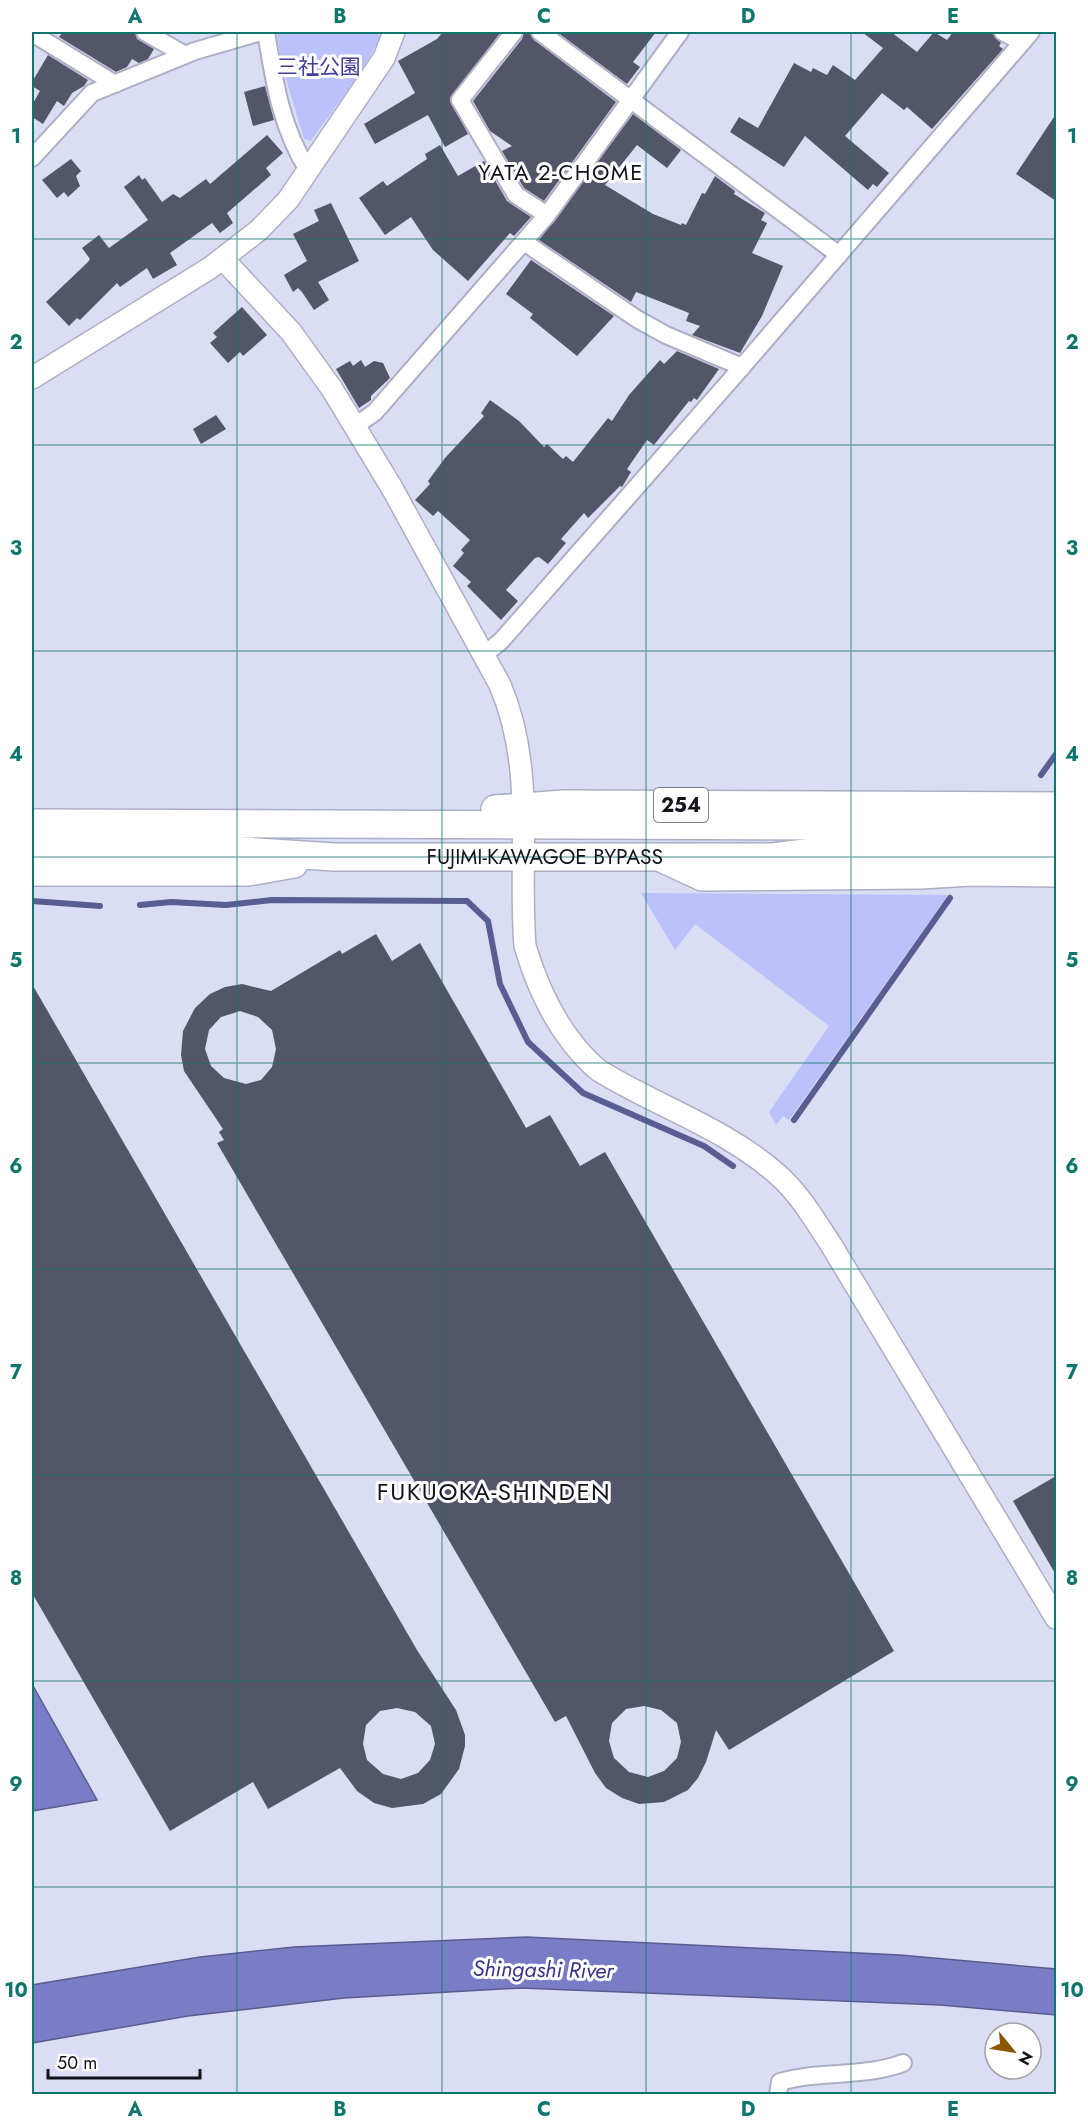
<svg xmlns="http://www.w3.org/2000/svg" width="1088" height="2126" font-family="Jost,'Noto Sans JP',sans-serif">
  <style>
    .green { fill: #bbc1fa }
    .water { fill: #787dc5; stroke: #5a5d92; stroke-width: 1.5 }
    .lines { fill: none; stroke-linecap: round; stroke-linejoin: round }
    .stream { stroke: #5a5d92; stroke-width: 6 }
    .building { fill: #535668; fill-rule: evenodd }
    .minor-casing { stroke: #acafc4; stroke-width: 20 }
    .tertiary-casing { stroke: #acafc4; stroke-width: 24 }
    .trunk-casing { stroke: #acafc4; stroke-width: 30 }
    .minor { stroke: #fff; stroke-width: 16 }
    .tertiary { stroke: #fff; stroke-width: 21 }
    .trunk { stroke: #fff; stroke-width: 27 }
    .grid { fill: none; stroke: #0f766e; stroke-width: 1.5; stroke-opacity: 0.55 }
    .labels { text-anchor: middle; dominant-baseline: central; stroke-width: 6; stroke-linejoin: round; paint-order: stroke }
    .shield { fill: #fff; stroke: #5a5a5f; stroke-width: 1.5 }
    .shield-label { font-size: 20px; font-weight: bold; fill: #13131b }
    .park-label { font-size: 21px; fill: #403d94; stroke: #fff }
    .street-label { font-size: 21px; fill: #13131b; stroke: #fff }
    .neighbourhood-label { font-size: 22px; letter-spacing: 1.5px; fill: #13131b; stroke: #fff }
    .water-label { font-size: 22px; font-style: italic; fill: #38358b; stroke: #fff }
    .quarter-label { font-size: 24px; letter-spacing: 1.5px; fill: #13131b; stroke: #fff }
    .neatline { fill: none; stroke: #0f766e; stroke-width: 2 }
    .grid-label { font-size: 20px; text-anchor: middle; font-weight: bold; fill: #0f766e }
  </style>
  <rect width="100%" height="100%" fill="#daddf4"/>
  <g class="green">
    <path d="M 277,32 L 381,32 C 378,53 326,119 311,141 L 304,139 L 282,66 Z"/>
    <polygon points="641,893 948,895 789,1120 783,1116 776,1125 769,1112 829,1026 695,924 675,950"/>
  </g>
  <g class="water">
    <polygon points="32,1684 97,1800 32,1811"/>
    <polygon points="526,1937 900,1955 1056,1969 1056,2015 940,2005 521,1988 344,1998 188,2016 32,2043 32,1985 200,1957 294,1947"/>
  </g>
  <g class="lines">
    <g class="stream">
      <polyline points="1041,775 1056,754"/>
      <polyline points="32,901 100,906"/>
      <polyline points="140,905 171,902 226,905 272,900 467,901 488,921 500,984 528,1042 583,1093 704,1146 733,1166"/>
      <polyline points="794,1120 950,898"/>
    </g>
  </g>
  <g class="building">
    <polygon points="63,32 135,32 137,39 154,49 148,59 139,63 132,59 127,67 116,72 59,37"/>
    <polygon points="443,32 501,32 450,99 468,134 445,147 428,115 375,144 364,124 415,93 398,61 437,39"/>
    <polygon points="524,32 530,32 534,40 616,102 544,201 524,188 502,151 512,146 490,131 473,101 522,39"/>
    <polygon points="557,32 656,32 633,62 640,67 627,84"/>
    <polygon points="862,32 891,32 917,52 934,32 947,40 953,32 991,32 1001,43 999,46 1003,49 932,129 907,107 904,110 882,93 845,136 889,173 877,187 873,184 868,190 805,136 784,167 730,132 739,117 758,128 794,63 811,72 813,68 827,75 833,65 855,80 883,48"/>
    <polygon points="48,55 88,80 84,86 72,93 64,106 57,101 43,124 32,117 32,105 40,91 32,86 32,82"/>
    <polygon points="265,86 274,120 253,126 244,92"/>
    <polygon points="633,114 681,150 667,168 637,145 605,185 653,214 681,225 682,223 686,225 702,193 705,194 715,176 735,191 734,194 765,213 761,220 767,223 752,253 783,266 762,316 740,353 692,335 700,326 686,321 689,313 636,292 631,302 539,240"/>
    <polygon points="1056,114 1056,201 1016,174"/>
    <polygon points="267,135 283,153 266,168 271,175 227,213 233,223 220,233 212,223 170,253 177,265 153,279 147,268 120,287 117,283 80,320 77,318 69,326 46,302 88,262 90,259 82,248 99,235 109,248 148,220 124,187 139,175 142,180 145,178 162,202 173,194 180,198 206,179 210,184"/>
    <polygon points="440,145 458,176 484,161 507,201 531,217 514,236 510,233 468,281 433,250 411,217 385,235 359,198 383,181 387,186 427,159 425,154"/>
    <polygon points="71,159 81,171 76,176 80,186 68,197 64,192 57,198 42,180"/>
    <polygon points="331,203 359,261 318,282 329,300 314,310 302,292 298,288 293,292 284,275 307,261 293,234 319,221 314,210"/>
    <polygon points="531,260 614,316 577,356 530,318 533,314 506,294"/>
    <polygon points="242,307 267,335 243,356 240,352 228,363 210,343 217,337 213,333"/>
    <polygon points="677,351 719,369 697,400 694,398 691,402 689,401 654,445 647,440 627,469 631,472 622,487 620,486 588,518 584,513 561,539 566,543 548,564 539,557 535,558 506,590 518,601 501,620 467,586 471,582 453,566 464,553 461,550 470,540 438,511 433,516 415,500 430,484 428,481 445,458 484,416 481,413 490,400 519,421 544,447 547,444 563,459 566,456 573,462 608,418 612,421 629,395 660,360 664,364"/>
    <polygon points="361,360 365,367 374,361 383,363 390,378 371,396 371,400 359,408 336,369 350,361 353,366"/>
    <polygon points="216,415 226,429 201,444 193,429"/>
    <path d="M 376,934 L 392,961 L 420,943 L 526,1128 L 550,1115 L 580,1166 L 605,1152 L 894,1651 L 729,1750 L 716,1730 L 706,1762 L 698,1778 L 688,1790 L 664,1802 L 639,1804 L 622,1798 L 606,1788 L 595,1773 L 566,1716 L 555,1722 L 217,1143 L 224,1140 L 219,1132 L 223,1129 L 184,1071 L 181,1055 L 183,1031 L 195,1008 L 210,994 L 225,987 L 242,984 L 271,991 L 340,950 L 342,954 ZM 240,1011 L 258,1017 L 272,1030 L 276,1049 L 272,1067 L 261,1080 L 246,1084 L 224,1078 L 211,1066 L 205,1049 L 209,1030 L 221,1017 ZM 644,1706 L 661,1710 L 677,1723 L 681,1742 L 677,1758 L 664,1771 L 648,1777 L 629,1772 L 614,1758 L 609,1741 L 612,1723 L 626,1709 Z"/>
    <path d="M 32,984 L 417,1650 L 456,1710 L 465,1735 L 465,1746 L 459,1769 L 441,1794 L 423,1804 L 392,1808 L 374,1803 L 357,1791 L 340,1768 L 268,1809 L 253,1782 L 170,1831 L 32,1593 ZM 397,1708 L 415,1712 L 431,1726 L 435,1744 L 430,1760 L 418,1773 L 401,1779 L 383,1774 L 367,1760 L 363,1744 L 366,1725 L 380,1711 Z"/>
    <polygon points="1056,1476 1056,1575 1013,1501"/>
  </g>
  <g class="lines">
    <g class="minor-casing">
      <g id="minor">
        <polyline points="145,32 185,55"/>
        <path d="M 266,32 C 274,80 281,128 308,170"/>
        <polyline points="514,32 460,100 516,195 547,215"/>
        <polyline points="540,32 839,255"/>
        <polyline points="1003,32 1021,42"/>
        <polyline points="32,33 115,84"/>
        <polyline points="32,158 92,93 195,51 261,32"/>
        <polyline points="524,242 637,319 666,335 742,367"/>
        <polyline points="354,427 375,412 547,215 680,32"/>
        <polyline points="485,654 501,641 742,367 1031,32"/>
        <path d="M 778,2094 L 780,2082 C 820,2070 863,2078 903,2063"/>
      </g>
    </g>
    <g class="tertiary-casing">
      <g id="tertiary">
        <path d="M 223,259 L 291,332 L 332,389 L 392,488 L 500,685 C 536,769 518,858 525,946 C 539,993 561,1038 598,1070 C 656,1106 725,1128 777,1174 C 799,1193 814,1219 830,1243 L 1056,1618"/>
        <polyline points="32,378 210,268 259,230 288,200 384,58 394,32"/>
      </g>
    </g>
    <g class="trunk-casing">
      <g id="trunk">
        <polyline points="495,809 564,804 1056,806"/>
        <polyline points="32,823 1056,827"/>
        <path id="s1" d="M 32,848 L 212,849 L 334,857 L 773,857 L 813,852 L 1056,853"/>
        <polyline points="663,859 702,877 921,875 971,872 1056,873"/>
        <polyline points="32,872 248,872 294,864"/>
      </g>
    </g>
    <use href="#minor" class="minor"/>
    <use href="#tertiary" class="tertiary"/>
    <use href="#trunk" class="trunk"/>
  </g>
  <path class="grid" d="M 237,32 L 237,2094M 442,32 L 442,2094M 646,32 L 646,2094M 851,32 L 851,2094M 32,239 L 1056,239M 32,445 L 1056,445M 32,651 L 1056,651M 32,857 L 1056,857M 32,1063 L 1056,1063M 32,1269 L 1056,1269M 32,1475 L 1056,1475M 32,1681 L 1056,1681M 32,1887 L 1056,1887"/>
  <g class="labels">
    <rect class="shield" x="654" y="788" width="54" height="34" rx="4.5"/>
    <g class="shield-label">
      <text x="681" y="805">254</text>
    </g>
    <g class="park-label">
      <text x="319" y="67">三社公園</text>
    </g>
    <g class="street-label">
      <text stroke="none"><textPath href="#s1" startOffset="513">FUJIMI-KAWAGOE BYPASS</textPath></text>
    </g>
    <g class="neighbourhood-label">
      <text x="561" y="172">YATA 2-CHOME</text>
    </g>
    <g class="water-label">
      <text transform="translate(543 1969) rotate(1)">Shingashi River</text>
    </g>
    <g class="quarter-label">
      <text x="494" y="1491">FUKUOKA-SHINDEN</text>
    </g>
  </g>
  <rect width="1088" height="2126" fill="none" stroke="#ffffff" stroke-width="66"/>
  <g transform="translate(1013 2051) rotate(120)"><circle r="28" fill="#ffffff" stroke="#a1a1a4" stroke-width="1.5"/>
  <path d="M0-4.5L10 22L0 15L-10 22Z" fill="#8b5704"/>
  <text y="-9" font-size="16" font-weight="bold" text-anchor="middle" fill="#13131b">N</text>
  </g>
  <path d="M48 2069v9h152v-9" fill="none" stroke="#13131b" stroke-width="3"/>
  <text x="57" y="2069" font-size="18" fill="#13131b" stroke="#ffffff" stroke-width="4.5" paint-order="stroke">50 m</text>
  <rect x="33" y="33" width="1022" height="2060" class="neatline"/>
  <g class="grid-label">
    <text x="135" y="23">A</text>
    <text x="340" y="23">B</text>
    <text x="544" y="23">C</text>
    <text x="748" y="23">D</text>
    <text x="953" y="23">E</text>
    <text x="16" y="143">1</text>
    <text x="1072" y="143">1</text>
    <text x="16" y="349">2</text>
    <text x="1072" y="349">2</text>
    <text x="16" y="555">3</text>
    <text x="1072" y="555">3</text>
    <text x="16" y="761">4</text>
    <text x="1072" y="761">4</text>
    <text x="16" y="967">5</text>
    <text x="1072" y="967">5</text>
    <text x="16" y="1173">6</text>
    <text x="1072" y="1173">6</text>
    <text x="16" y="1379">7</text>
    <text x="1072" y="1379">7</text>
    <text x="16" y="1585">8</text>
    <text x="1072" y="1585">8</text>
    <text x="16" y="1791">9</text>
    <text x="1072" y="1791">9</text>
    <text x="16" y="1997">10</text>
    <text x="1072" y="1997">10</text>
    <text x="135" y="2116">A</text>
    <text x="340" y="2116">B</text>
    <text x="544" y="2116">C</text>
    <text x="748" y="2116">D</text>
    <text x="953" y="2116">E</text>
  </g>
</svg>
